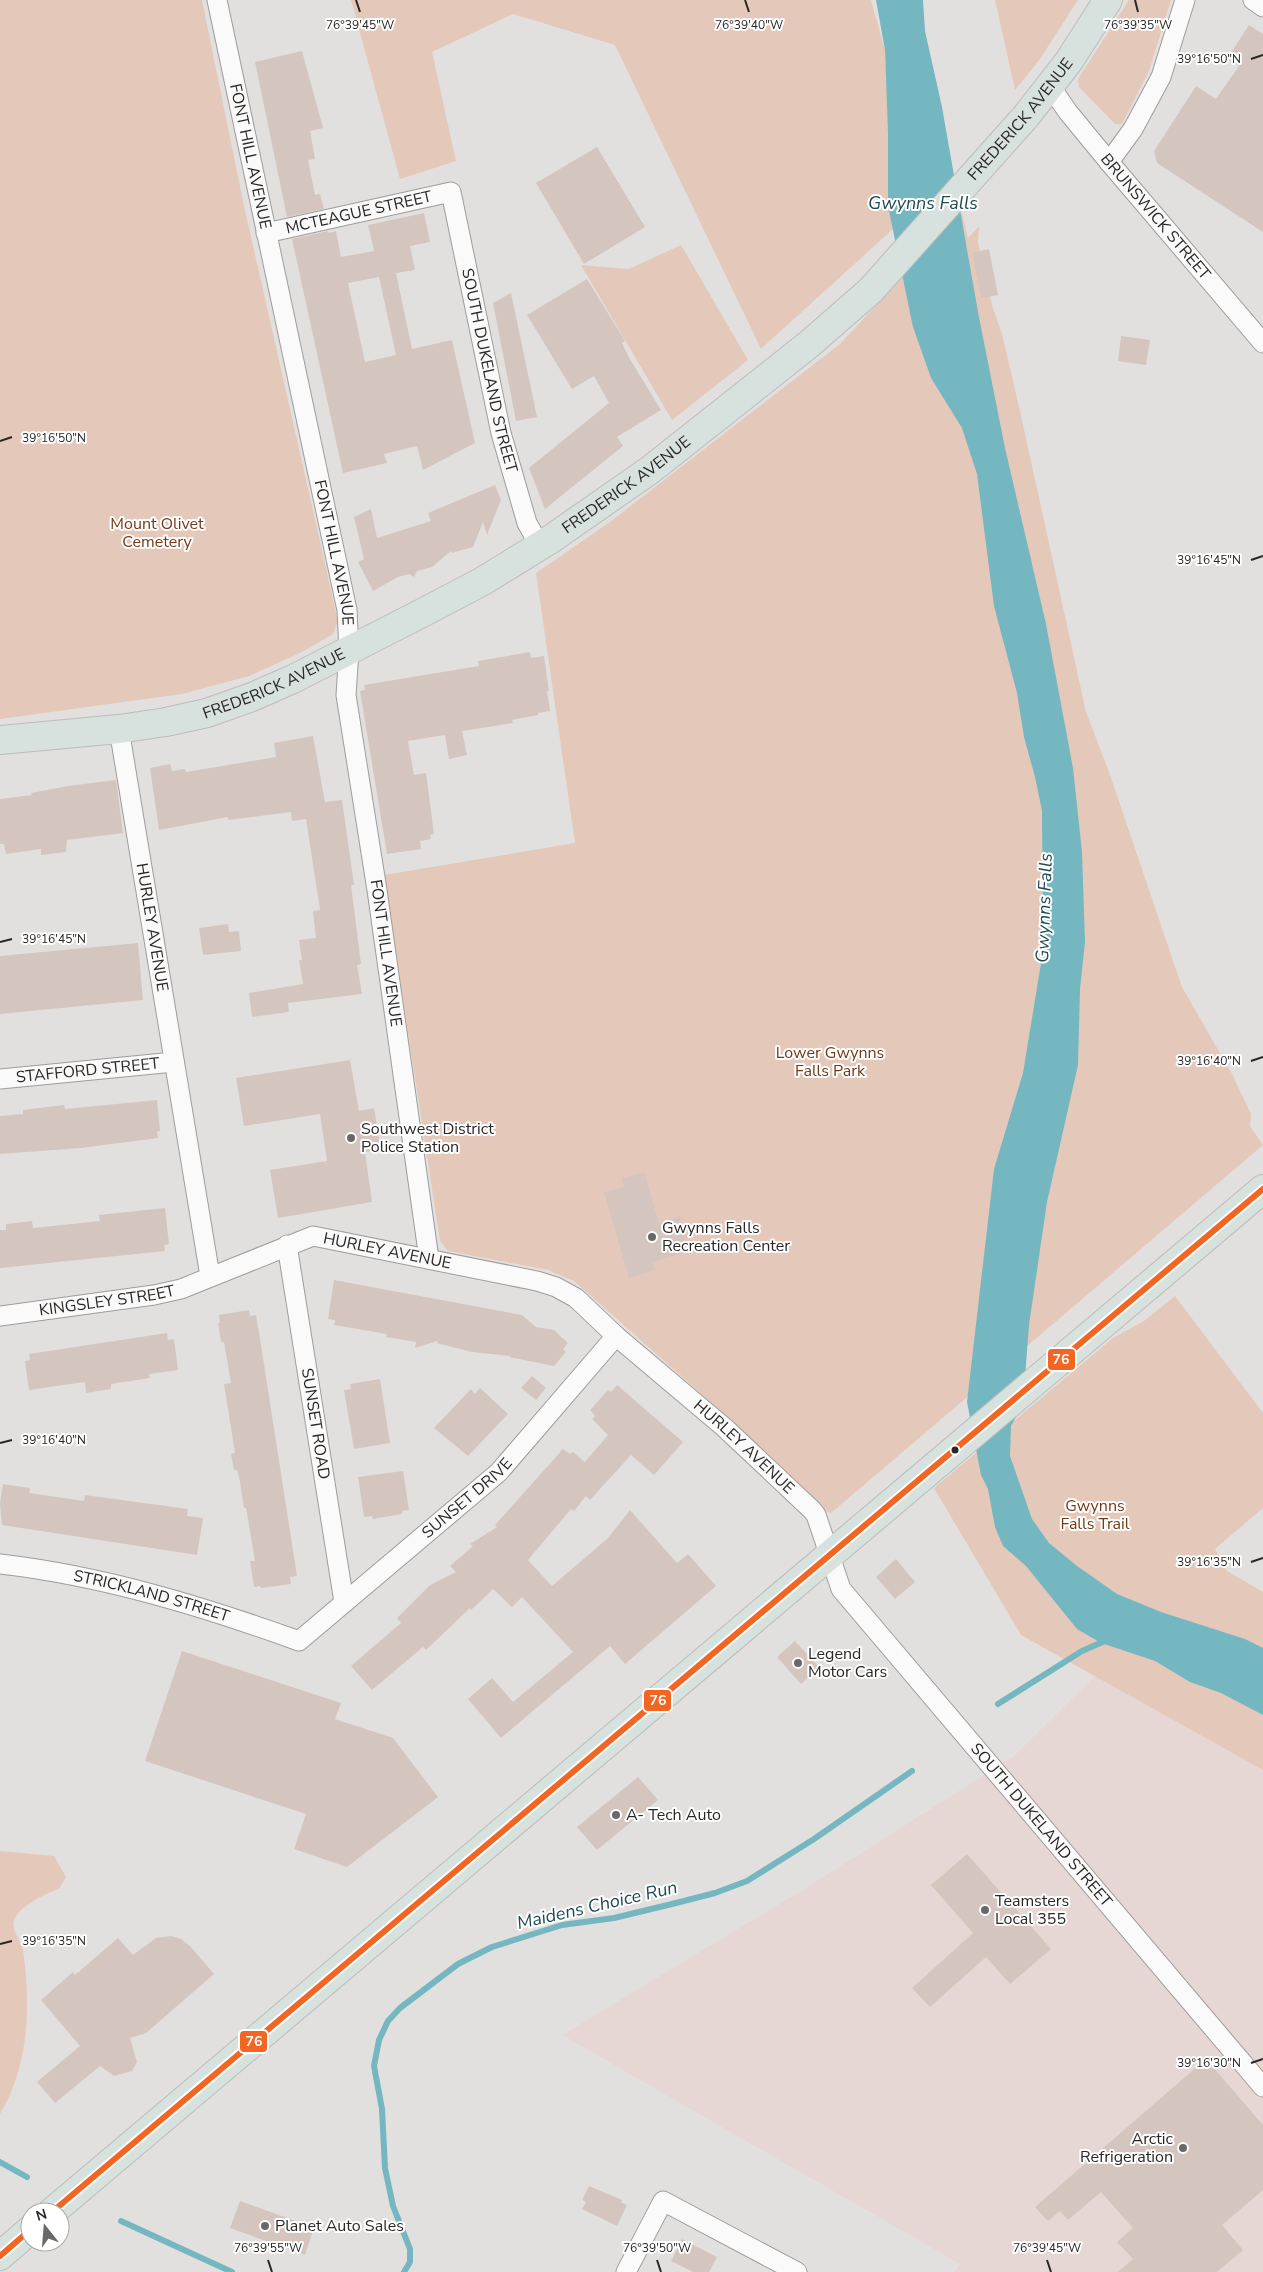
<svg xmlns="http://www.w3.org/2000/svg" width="1263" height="2272" font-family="'Nunito Sans',sans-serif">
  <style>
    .industrial { fill: #e6d7d4 }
    .green { fill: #e4c8ba }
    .water { fill: #75b7c0 }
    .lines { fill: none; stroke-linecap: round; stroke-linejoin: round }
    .stream { stroke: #75b7c0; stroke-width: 6 }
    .building { fill: #d4c6be; fill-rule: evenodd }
    .street-casing { stroke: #9e9c9b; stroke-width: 21 }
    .primary-casing { stroke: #bdbcbb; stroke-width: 30 }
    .street { stroke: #fbfafa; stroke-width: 19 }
    .primary { stroke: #d7e1de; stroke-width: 28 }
    .bus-1-casing { stroke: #fff; stroke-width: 10 }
    .bus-1 { stroke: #f26522; stroke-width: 6 }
    .ticks { fill: none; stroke: #282726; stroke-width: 2 }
    .poi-dot { fill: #696866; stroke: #fff; stroke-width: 2 }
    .bus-dot { fill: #282726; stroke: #fff; stroke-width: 2 }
    .labels { text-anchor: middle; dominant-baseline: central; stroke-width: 4; stroke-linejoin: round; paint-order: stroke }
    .street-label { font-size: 16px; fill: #282726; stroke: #fff }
    .park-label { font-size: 16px; fill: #743814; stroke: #fff }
    .poi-label { font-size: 16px; fill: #282726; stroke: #fff; text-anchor: start }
    .water-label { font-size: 18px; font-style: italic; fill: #1e4950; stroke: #fff }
    .ticks-label { font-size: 12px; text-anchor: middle; fill: #282726; stroke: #fff; stroke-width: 4; stroke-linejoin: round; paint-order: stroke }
    .line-badge { stroke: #fff; stroke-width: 2 }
    .badge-label { font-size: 14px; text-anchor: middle; font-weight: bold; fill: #fff }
  </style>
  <rect width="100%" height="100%" fill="#e2e0de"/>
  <polygon class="industrial" points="1095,1676 1263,1770 1263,2272 954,2272 960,2264 562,2035 806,1888 1014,1756"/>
  <g class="green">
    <polygon points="0,0 202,0 244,206 338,621 333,634 302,652 249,676 182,694 0,719"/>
    <polygon points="351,0 871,0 885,50 893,229 761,349 615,45 513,14 432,52 456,161 400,179"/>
    <polygon points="995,0 1078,0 1040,59 1015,90"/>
    <polygon points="1129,0 1171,0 1149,71 1122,124 1115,124 1079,87 1078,79"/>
    <polygon points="962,213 968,238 979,226 978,242 992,305 1002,334 1020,411 1086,712 1109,772 1182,987 1232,1074 1251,1114 1250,1126 1263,1145 831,1513 822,1510 740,1428 574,1281 548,1270 448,1251 440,1241 384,875 575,843 536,573 610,522 840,344"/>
    <polygon points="681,245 748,360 672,420 581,265 629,269"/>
    <polygon points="1175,1296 1263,1413 1263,1508 1215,1549 1227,1571 1263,1592 1263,1770 1021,1635 934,1488 1113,1338 1144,1321"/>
    <path d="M 0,1851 L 54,1856 L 66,1877 L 59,1889 C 46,1893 22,1905 15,1918 C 9,1929 21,1940 23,1950 C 31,2006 29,2066 0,2114 Z"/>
  </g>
  <polygon class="water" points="876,0 923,0 925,31 942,107 978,312 1005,448 1046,624 1073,768 1082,852 1085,942 1080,989 1078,1065 1047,1202 1029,1325 1023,1404 1011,1426 1010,1456 1032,1519 1049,1543 1077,1566 1117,1594 1161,1612 1245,1639 1263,1648 1263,1715 1221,1693 1190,1682 1155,1661 1101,1643 1077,1629 1026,1566 1003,1546 995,1527 988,1489 981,1475 967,1402 994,1169 1023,1073 1043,951 1042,811 1035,777 1024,737 1017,693 994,606 977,474 962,428 931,378 913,327 888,206 888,133 885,50"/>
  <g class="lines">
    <g class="stream">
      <polyline points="998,1704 1082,1651 1107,1640"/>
      <polyline points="0,2162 27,2177"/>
      <polyline points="121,2221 232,2272"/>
      <polyline points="404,2272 410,2262 410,2249 393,2206 385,2168 382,2109 374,2066 379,2040 388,2021 400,2008 458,1964 492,1947 562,1925 614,1918 672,1904 715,1893 747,1881 814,1839 912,1771"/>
    </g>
  </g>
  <g class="building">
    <polygon points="1249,25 1263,34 1263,232 1157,163 1154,151 1196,86 1216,99 1239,66 1227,59"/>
    <polygon points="302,51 323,128 310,131 315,159 308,160 315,195 320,194 324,209 287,217 255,62"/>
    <polygon points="597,147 645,227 584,264 536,183"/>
    <path d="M 424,213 L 430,242 L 410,246 L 415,270 L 396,273 L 412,349 L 452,340 L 475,443 L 423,470 L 417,446 L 384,454 L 387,463 L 343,473 L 292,239 L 328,231 L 329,233 L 336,231 L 341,257 L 374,251 L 368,225 ZM 379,277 L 396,355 L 365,362 L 348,283 Z"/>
    <polygon points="989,249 998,295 981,298 972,253"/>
    <polygon points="587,279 625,341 622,343 628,356 661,410 617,437 623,446 545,509 529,468 609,403 594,376 572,389 527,315"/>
    <polygon points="511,293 537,417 516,421 493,303"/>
    <polygon points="1121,336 1150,340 1146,365 1118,361"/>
    <polygon points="495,485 501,500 487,535 483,522 473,547 452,553 451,551 432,567 417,571 414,577 409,574 398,577 373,591 358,562 364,559 354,517 371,509 377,538 431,521 428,513"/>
    <polygon points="530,652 531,658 544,656 549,691 547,691 550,711 538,713 538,715 512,720 513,723 462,731 467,755 449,759 445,735 408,741 414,775 426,773 434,834 430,835 431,839 420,841 421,849 387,854 360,691 365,690 364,685 479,666 478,661"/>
    <polygon points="313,736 325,802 342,800 354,885 351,885 361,964 357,965 362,994 288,1003 289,1012 252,1017 249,993 303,984 299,960 302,960 299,940 316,938 313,911 320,910 306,819 292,821 291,812 228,820 228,817 159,830 150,768 170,764 172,771 185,769 186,772 276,757 274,743"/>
    <polygon points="116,780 123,833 67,840 66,852 41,855 41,849 6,854 4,844 0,844 0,799 32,795 31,793 68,786"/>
    <polygon points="228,924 229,932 239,931 241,951 203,955 199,928"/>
    <polygon points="138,943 143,1000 0,1014 0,956"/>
    <polygon points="350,1060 359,1111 374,1108 381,1150 365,1152 372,1202 278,1218 270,1170 327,1161 320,1114 244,1126 236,1078"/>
    <polygon points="157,1100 160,1131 157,1131 158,1138 81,1148 0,1154 0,1116 23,1114 23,1110 64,1105 65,1109"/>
    <polygon points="644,1172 659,1223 680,1216 690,1251 652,1262 655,1270 629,1278 604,1192 624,1187 622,1178"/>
    <polygon points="165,1208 169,1244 164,1245 165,1251 0,1268 0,1230 6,1230 6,1224 32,1221 33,1228 100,1221 99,1215"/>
    <polygon points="334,1280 522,1315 536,1327 554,1330 568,1343 563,1349 566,1352 554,1366 509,1357 511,1356 472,1352 437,1343 437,1341 415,1348 416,1342 386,1337 387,1334 334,1325 335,1320 328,1319"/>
    <polygon points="249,1310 250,1316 256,1315 261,1345 297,1576 290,1577 291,1584 261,1588 260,1586 254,1587 250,1561 255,1561 246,1508 244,1508 240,1482 237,1470 234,1470 231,1454 235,1453 224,1384 231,1383 224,1342 221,1342 218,1323 220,1323 219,1315"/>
    <polygon points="167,1333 168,1340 174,1339 178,1370 149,1374 150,1378 111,1384 111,1389 86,1393 85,1382 29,1390 25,1361 30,1360 29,1354"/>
    <polygon points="532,1376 546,1388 536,1400 521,1388"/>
    <polygon points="380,1379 390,1443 354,1449 344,1390 351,1389 350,1384"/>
    <polygon points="617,1385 683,1442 654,1475 631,1455 590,1500 586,1496 574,1511 571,1509 528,1560 552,1586 608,1538 630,1510 677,1563 688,1554 716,1586 625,1664 610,1646 501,1738 468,1699 492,1678 513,1702 573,1652 522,1597 512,1607 493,1589 471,1610 470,1608 426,1650 423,1647 372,1690 351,1666 401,1623 397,1618 430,1585 456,1572 450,1566 473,1546 470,1544 497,1527 495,1525 563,1449 570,1454 573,1452 585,1462 608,1435 592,1419 595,1416 590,1410 608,1390 611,1392"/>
    <polygon points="480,1388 508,1414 468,1456 434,1428 471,1389 475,1394"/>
    <polygon points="403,1471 409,1510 402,1511 402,1514 373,1519 372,1516 364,1517 358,1477"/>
    <polygon points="3,1484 30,1488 29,1493 84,1501 85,1495 188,1509 187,1516 203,1518 197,1555 2,1525 0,1503"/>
    <polygon points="896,1559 915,1582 895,1599 876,1577"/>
    <polygon points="795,1641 819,1667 801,1684 777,1657"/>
    <polygon points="182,1651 341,1703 335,1719 393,1738 438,1797 347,1867 294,1849 306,1814 145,1761"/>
    <polygon points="638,1777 658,1800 597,1850 577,1827"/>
    <polygon points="967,1854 1051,1949 1010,1984 986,1957 930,2007 912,1988 973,1933 931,1885"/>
    <polygon points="171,1936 181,1939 190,1946 214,1974 146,2033 130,2038 137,2062 132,2071 114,2076 100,2066 55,2103 37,2082 80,2046 41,2000 73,1972 75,1975 118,1938 133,1955 156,1938"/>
    <polygon points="1206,2059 1263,2125 1263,2190 1222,2225 1243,2250 1217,2272 1118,2272 1133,2259 1117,2242 1133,2228 1101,2192 1068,2220 1060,2211 1048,2221 1035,2207"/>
    <polygon points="589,2186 622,2200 621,2202 627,2205 617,2226 582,2209 586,2202 582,2200"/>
    <polygon points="240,2201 312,2227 312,2234 305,2255 230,2228"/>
    <polygon points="682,2239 717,2257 709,2272 693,2272 671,2261"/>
  </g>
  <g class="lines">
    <g class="street-casing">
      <g id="street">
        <path id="s1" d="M 217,0 L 347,610 L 349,651 L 346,695 L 377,890 L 429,1259"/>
        <polyline points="1253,0 1263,7"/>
        <path id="s2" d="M 1050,86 L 1068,112 L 1109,162 L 1263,343"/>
        <polyline points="1109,162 1133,129 1161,77 1185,0"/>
        <path id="s3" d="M 266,233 L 451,192 L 501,433 L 527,523 L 540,546"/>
        <path id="s4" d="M 119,729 L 210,1276"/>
        <path id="s5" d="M 0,1079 L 174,1062"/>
        <path id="s6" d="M 287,1245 L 344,1602"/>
        <path id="s7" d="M 0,1316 L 154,1295 L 181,1289 L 313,1236 L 537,1281 L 556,1287 L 576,1298 L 616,1336 L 725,1428 L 812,1510 L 816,1515 L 841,1589 L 1263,2087"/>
        <path id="s8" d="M 0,1564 C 103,1576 202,1606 299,1641 L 499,1472 L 616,1336"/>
        <polyline points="626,2272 663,2201 797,2272"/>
      </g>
    </g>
    <g class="primary-casing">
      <g id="primary">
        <path id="s9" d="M 0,740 L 119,729 L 166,722 L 207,713 L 252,697 L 293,679 L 424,612 L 483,581 L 551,539 L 650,470 L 808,345 L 871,290 L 1027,115 L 1069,61 L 1108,0"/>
        <polyline points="52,2212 1263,1189"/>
        <polyline points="0,2256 30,2230"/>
      </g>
    </g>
    <use href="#street" class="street"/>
    <use href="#primary" class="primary"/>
    <g class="bus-1-casing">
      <g id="bus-1">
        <polyline points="52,2212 1263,1189"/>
        <polyline points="0,2256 30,2230"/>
      </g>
    </g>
    <use href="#bus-1" class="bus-1"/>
  </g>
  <path class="ticks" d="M 356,0 L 360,12M 745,0 L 749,12M 1135,0 L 1138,12M 1251,59 L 1263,55M 0,441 L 12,437M 1251,560 L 1263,556M 0,942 L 12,939M 1251,1061 L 1263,1057M 0,1443 L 12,1440M 1251,1562 L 1263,1558M 0,1944 L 12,1941M 1251,2063 L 1263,2059M 268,2260 L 272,2272M 657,2260 L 661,2272M 1047,2260 L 1051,2272"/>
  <g class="poi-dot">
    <circle cx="351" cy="1138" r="5"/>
    <circle cx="652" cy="1237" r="5"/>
    <circle cx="798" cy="1663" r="5"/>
    <circle cx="616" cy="1815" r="5"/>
    <circle cx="985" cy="1910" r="5"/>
    <circle cx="1183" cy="2148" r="5"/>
    <circle cx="265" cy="2226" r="5"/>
  </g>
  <circle class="bus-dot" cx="955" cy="1450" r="4.5"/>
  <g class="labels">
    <g class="street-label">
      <text stroke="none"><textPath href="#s9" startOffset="1228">FREDERICK AVENUE</textPath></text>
      <text stroke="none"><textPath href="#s1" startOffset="160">FONT HILL AVENUE</textPath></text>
      <text stroke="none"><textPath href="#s3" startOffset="95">MCTEAGUE STREET</textPath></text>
      <text stroke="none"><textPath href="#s2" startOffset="168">BRUNSWICK STREET</textPath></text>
      <text stroke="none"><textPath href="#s3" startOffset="372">SOUTH DUKELAND STREET</textPath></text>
      <text stroke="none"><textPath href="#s9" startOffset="688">FREDERICK AVENUE</textPath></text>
      <text stroke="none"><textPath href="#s1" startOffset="565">FONT HILL AVENUE</textPath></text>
      <text stroke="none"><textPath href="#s9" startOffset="282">FREDERICK AVENUE</textPath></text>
      <text stroke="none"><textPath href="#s4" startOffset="201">HURLEY AVENUE</textPath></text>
      <text stroke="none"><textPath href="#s1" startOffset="970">FONT HILL AVENUE</textPath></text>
      <text stroke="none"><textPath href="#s5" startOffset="88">STAFFORD STREET</textPath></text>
      <text stroke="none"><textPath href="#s7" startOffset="401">HURLEY AVENUE</textPath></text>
      <text stroke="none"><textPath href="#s7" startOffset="108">KINGSLEY STREET</textPath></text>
      <text stroke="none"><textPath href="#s6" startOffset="181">SUNSET ROAD</textPath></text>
      <text stroke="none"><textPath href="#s7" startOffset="821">HURLEY AVENUE</textPath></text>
      <text stroke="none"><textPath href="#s8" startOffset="530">SUNSET DRIVE</textPath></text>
      <text stroke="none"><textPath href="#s8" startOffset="155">STRICKLAND STREET</textPath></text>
      <text stroke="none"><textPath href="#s7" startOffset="1308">SOUTH DUKELAND STREET</textPath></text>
    </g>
    <g class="park-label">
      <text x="157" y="524">Mount Olivet<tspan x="157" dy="18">Cemetery</tspan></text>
      <text x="830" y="1053">Lower Gwynns<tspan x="830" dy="18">Falls Park</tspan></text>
      <text x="1095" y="1506">Gwynns<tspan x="1095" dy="18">Falls Trail</tspan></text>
    </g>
    <g class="poi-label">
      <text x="361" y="1129">Southwest District<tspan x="361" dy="18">Police Station</tspan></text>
      <text x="662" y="1228">Gwynns Falls<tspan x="662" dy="18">Recreation Center</tspan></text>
      <text x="808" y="1654">Legend<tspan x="808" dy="18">Motor Cars</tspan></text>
      <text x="626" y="1815">A- Tech Auto</text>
      <text x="995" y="1901">Teamsters<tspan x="995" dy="18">Local 355</tspan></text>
      <text x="1173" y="2139" text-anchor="end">Arctic<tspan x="1173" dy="18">Refrigeration</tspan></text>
      <text x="275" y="2226">Planet Auto Sales</text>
    </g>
    <g class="water-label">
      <text x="923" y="203">Gwynns Falls</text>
      <text transform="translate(1044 908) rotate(-88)">Gwynns Falls</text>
      <text transform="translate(597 1905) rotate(-13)">Maidens Choice Run</text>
    </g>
  </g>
  <g class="ticks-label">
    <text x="360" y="29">76°39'45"W</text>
    <text x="749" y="29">76°39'40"W</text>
    <text x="1138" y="29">76°39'35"W</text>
    <text x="1209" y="63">39°16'50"N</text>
    <text x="54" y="442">39°16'50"N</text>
    <text x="1209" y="564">39°16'45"N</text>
    <text x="54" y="943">39°16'45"N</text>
    <text x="1209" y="1065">39°16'40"N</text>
    <text x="54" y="1444">39°16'40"N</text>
    <text x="1209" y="1566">39°16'35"N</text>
    <text x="54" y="1945">39°16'35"N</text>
    <text x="1209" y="2067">39°16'30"N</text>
    <text x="268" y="2252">76°39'55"W</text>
    <text x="657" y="2252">76°39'50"W</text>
    <text x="1047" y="2252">76°39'45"W</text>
  </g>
  <g class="line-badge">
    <rect x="1047" y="1348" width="29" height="23" rx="5" fill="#f26522"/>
    <rect x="643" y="1689" width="29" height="23" rx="5" fill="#f26522"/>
    <rect x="239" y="2030" width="29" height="23" rx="5" fill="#f26522"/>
  </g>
  <g class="badge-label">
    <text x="1061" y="1364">76</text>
    <text x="658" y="1705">76</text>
    <text x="254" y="2046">76</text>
  </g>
  <g transform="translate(45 2227) rotate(343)"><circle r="24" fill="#ffffff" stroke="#a9a9a8"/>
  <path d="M0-4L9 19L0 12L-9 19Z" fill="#696866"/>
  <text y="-8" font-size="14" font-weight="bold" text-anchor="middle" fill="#282726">N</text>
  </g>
</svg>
